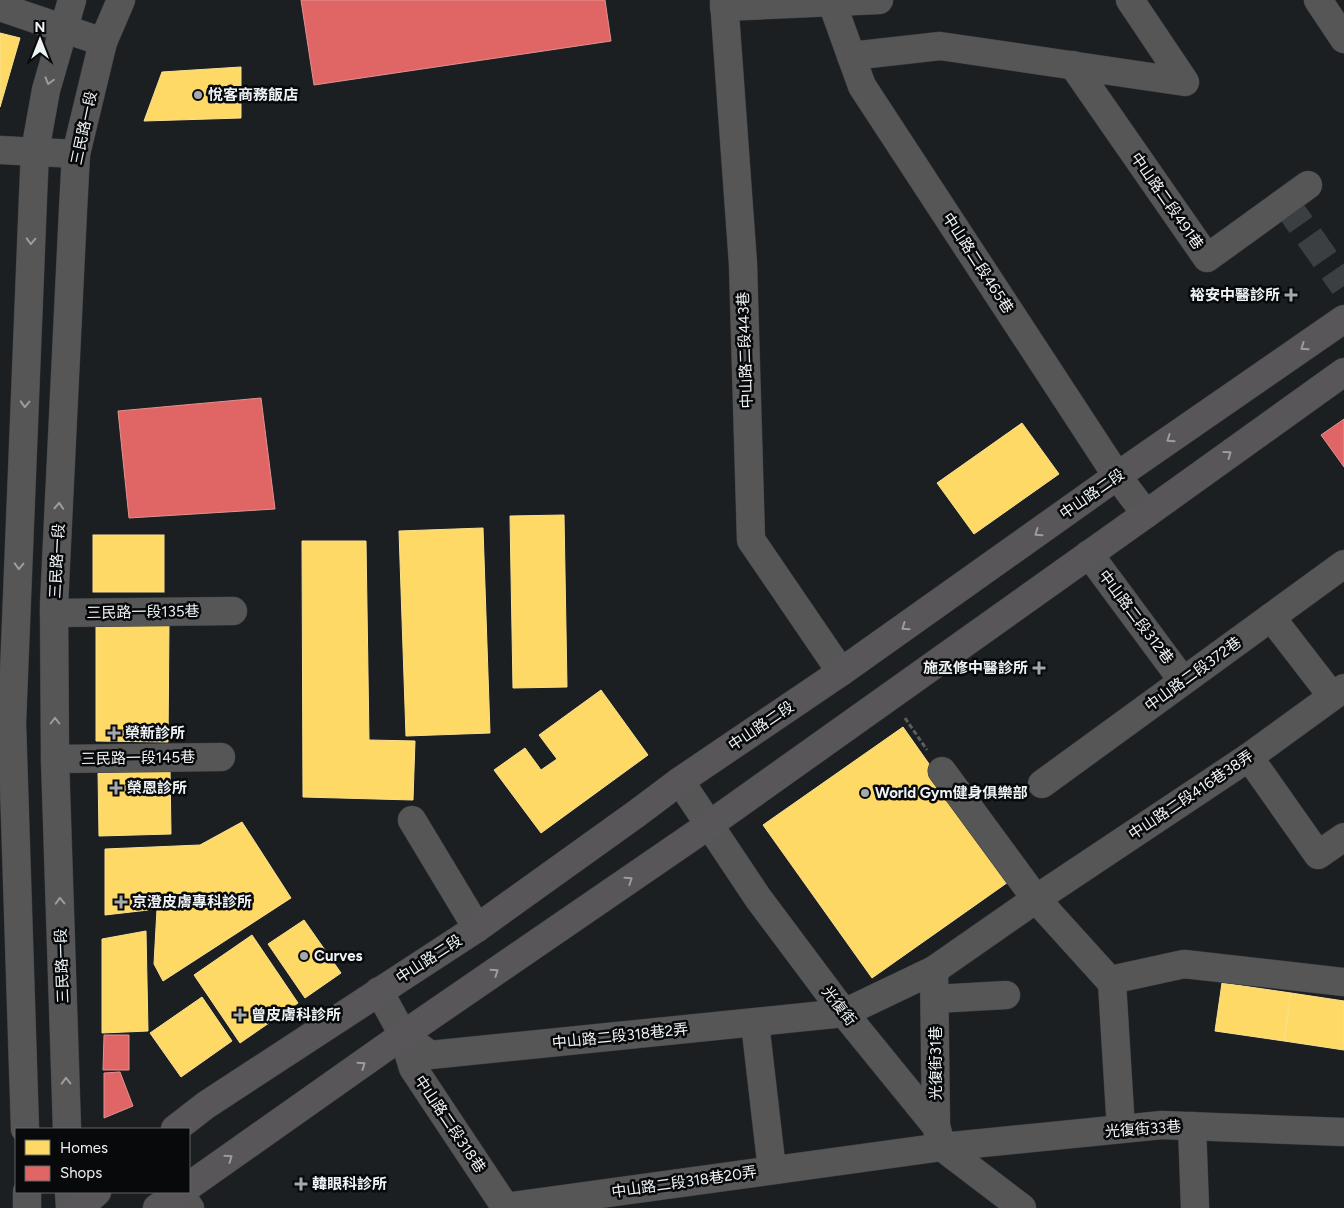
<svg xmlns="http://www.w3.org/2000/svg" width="1344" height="1208" font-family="Figtree,'Noto Sans TC',sans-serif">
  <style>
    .homes { fill: #ffd966; stroke: #fae191 }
    .shops { fill: #e06666; stroke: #e49091 }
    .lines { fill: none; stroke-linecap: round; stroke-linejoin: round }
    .minor-tunnel { stroke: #3c3f42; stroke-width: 28; stroke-dasharray: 28 14; stroke-linecap: butt }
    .minor-casing { stroke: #3a3d3f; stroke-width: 29 }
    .major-casing { stroke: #3a3d3f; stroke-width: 29 }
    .path { stroke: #5c5c5e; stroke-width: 3; stroke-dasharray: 5 2.5; stroke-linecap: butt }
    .minor { stroke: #575657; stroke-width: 28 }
    .major { stroke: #585658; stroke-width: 28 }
    .oneway { stroke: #9b9d9f }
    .oneway2 { stroke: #9c9d9f }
    .poi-dot { fill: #a4a9ac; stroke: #07090b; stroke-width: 2 }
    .labels { text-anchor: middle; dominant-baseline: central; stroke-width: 5; stroke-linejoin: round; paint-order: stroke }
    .poi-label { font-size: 15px; font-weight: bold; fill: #eef3f6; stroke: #07090b; text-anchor: start }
    .street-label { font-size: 15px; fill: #eef3f6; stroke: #07090b }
  </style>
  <rect width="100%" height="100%" fill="#1c1f22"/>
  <g class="homes">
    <polygon points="0,33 20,38 0,107"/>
    <polygon points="241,67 241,118 144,121 162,72"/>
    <polygon points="1022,423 1059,474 974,534 937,483"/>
    <polygon points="564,515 567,687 513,688 510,516"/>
    <polygon points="483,528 490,733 406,736 399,531"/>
    <rect x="93" y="535" width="71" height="57"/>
    <polygon points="302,541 366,541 369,740 415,741 413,800 303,797"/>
    <polygon points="96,622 169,623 168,742 96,741"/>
    <polygon points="601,690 648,755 541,833 494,770 525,748 541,770 557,759 539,735"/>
    <polygon points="903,727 1011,880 872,978 763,825"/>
    <polygon points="170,770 171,834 99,836 98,771"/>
    <polygon points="242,822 291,898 163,981 154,964 157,909 105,915 105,849 200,845"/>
    <polygon points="304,920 341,973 305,998 268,944"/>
    <polygon points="146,931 148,1031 102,1033 102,939"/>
    <polygon points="252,935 298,1003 240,1043 194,975"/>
    <polygon points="1222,983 1291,993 1284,1041 1215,1031"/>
    <polygon points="1291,993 1344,1001 1344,1050 1284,1041"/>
    <polygon points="202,997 232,1041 181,1077 150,1033"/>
  </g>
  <g class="shops">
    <polygon points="301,0 605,0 611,41 314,85"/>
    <polygon points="261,398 275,509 129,518 118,411"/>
    <polygon points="1344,419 1344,467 1321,435"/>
    <polygon points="104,1035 129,1035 129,1070 103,1070"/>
    <polygon points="120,1072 133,1106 104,1118 104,1073"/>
  </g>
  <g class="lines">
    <polyline class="minor-tunnel" points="1285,202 1344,286"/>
    <g class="minor-casing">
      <g id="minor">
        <polyline points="724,0 743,264 751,540 841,672"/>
        <polyline points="831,0 862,86 1117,476 1146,514"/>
        <polyline points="1318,0 1344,39"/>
        <polyline points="0,7 103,42"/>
        <polyline points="724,7 879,0"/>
        <polyline points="851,56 940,46 1185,82 1130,0"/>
        <polyline points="1073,65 1207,258 1308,185"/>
        <polyline points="0,150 76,154"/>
        <polyline points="1089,554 1183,681"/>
        <polyline points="54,613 233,611"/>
        <polyline points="1271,617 1332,696"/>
        <polyline points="1249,757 1318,855 1344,837"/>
        <polyline points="55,759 221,757"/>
        <polyline points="942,771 1036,899 1112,983 1120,978 1184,964 1344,982"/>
        <polyline points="680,781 758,898 844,1013 936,1126 942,1147 1022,1208"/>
        <polyline points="1042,784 1344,564"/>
        <polyline points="412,820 477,928"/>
        <polyline points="934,970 936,1126"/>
        <polyline points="1112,983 1121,1129"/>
        <polyline points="379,991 403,1035 413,1068 506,1208"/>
        <polyline points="935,999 1006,995"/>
        <polyline points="755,1023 772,1170"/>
        <polyline points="403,1035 430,1055 844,1013 934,970 1036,899 1249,757 1344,688"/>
        <polyline points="1192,1126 1195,1208"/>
        <polyline points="25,1129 12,723 33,197 35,151 46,90 72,0"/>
        <polyline points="67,1129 55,759 54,605 73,210 76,154 103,42 121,0"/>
        <polyline points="27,1192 27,1208"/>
        <polyline points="69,1192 70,1208"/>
        <polyline points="179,1193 190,1208"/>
        <polyline points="506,1207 942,1147 1162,1125 1344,1132"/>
      </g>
    </g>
    <g class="major-casing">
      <g id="major">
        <polyline points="175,1129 206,1105 477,928 636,814 680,781 841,672 1117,476 1344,319"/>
        <polyline points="189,1186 403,1035 709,825 1146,514 1344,372"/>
        <polyline points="79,1208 97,1192"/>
        <polyline points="157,1208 181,1192"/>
      </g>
    </g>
    <polyline class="path" points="905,718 927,750"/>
    <use href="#minor" class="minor"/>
    <use href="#major" class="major"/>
  </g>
  <defs><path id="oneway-chevron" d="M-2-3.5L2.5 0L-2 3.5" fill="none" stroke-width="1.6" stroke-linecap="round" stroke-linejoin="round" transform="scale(1.25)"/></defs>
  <g class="oneway">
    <use href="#oneway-chevron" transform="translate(49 81) rotate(106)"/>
    <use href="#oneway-chevron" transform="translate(31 241) rotate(92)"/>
    <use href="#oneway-chevron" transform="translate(25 404) rotate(92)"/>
    <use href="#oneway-chevron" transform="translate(59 506) rotate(-87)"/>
    <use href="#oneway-chevron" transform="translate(19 566) rotate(92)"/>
    <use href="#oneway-chevron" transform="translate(55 721) rotate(-90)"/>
    <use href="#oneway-chevron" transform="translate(60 901) rotate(-92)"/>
    <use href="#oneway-chevron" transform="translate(66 1081) rotate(-91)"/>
  </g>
  <g class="oneway2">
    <use href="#oneway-chevron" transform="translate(1304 347) rotate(145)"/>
    <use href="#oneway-chevron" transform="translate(1170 439) rotate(145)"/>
    <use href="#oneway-chevron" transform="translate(1228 454) rotate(-36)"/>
    <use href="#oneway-chevron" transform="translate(1038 533) rotate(145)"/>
    <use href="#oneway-chevron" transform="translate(905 627) rotate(145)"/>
    <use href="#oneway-chevron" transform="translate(629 880) rotate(-34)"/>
    <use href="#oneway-chevron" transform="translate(495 972) rotate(-34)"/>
    <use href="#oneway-chevron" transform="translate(362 1065) rotate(-35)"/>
    <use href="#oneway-chevron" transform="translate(229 1158) rotate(-35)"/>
  </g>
  <g class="poi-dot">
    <circle cx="198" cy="95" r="5"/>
    <path d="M1288.5 287.5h5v5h5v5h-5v5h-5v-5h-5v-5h5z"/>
    <path d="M1036.5 660.5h5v5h5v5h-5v5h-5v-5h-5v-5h5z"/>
    <path d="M111.5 725.5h5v5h5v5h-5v5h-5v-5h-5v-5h5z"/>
    <path d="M113.5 780.5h5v5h5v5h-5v5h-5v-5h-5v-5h5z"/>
    <circle cx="865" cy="793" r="5"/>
    <path d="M118.5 894.5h5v5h5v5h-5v5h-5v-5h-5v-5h5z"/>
    <circle cx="304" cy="956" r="5"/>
    <path d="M237.5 1007.5h5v5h5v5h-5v5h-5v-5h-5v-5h5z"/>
    <path d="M298.5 1176.5h5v5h5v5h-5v5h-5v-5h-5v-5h5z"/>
  </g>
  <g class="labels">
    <g class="poi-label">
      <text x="208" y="95">悅客商務飯店</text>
      <text x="1280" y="295" text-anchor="end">裕安中醫診所</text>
      <text x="1028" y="668" text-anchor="end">施丞修中醫診所</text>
      <text x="125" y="733">榮新診所</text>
      <text x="127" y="788">榮恩診所</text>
      <text x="875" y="793">World Gym健身俱樂部</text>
      <text x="132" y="902">京澄皮膚專科診所</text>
      <text x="314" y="956">Curves</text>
      <text x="251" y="1015">曾皮膚科診所</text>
      <text x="312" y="1184">韓眼科診所</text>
    </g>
    <g class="street-label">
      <text transform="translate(84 128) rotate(-78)">三民路一段</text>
      <text transform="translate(1167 201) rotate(55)">中山路二段491巷</text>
      <text transform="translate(978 263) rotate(57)">中山路二段465巷</text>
      <text transform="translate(745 350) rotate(-92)">中山路二段443巷</text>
      <text transform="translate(1092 494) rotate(-35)">中山路二段</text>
      <text transform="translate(57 561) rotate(-87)">三民路一段</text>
      <text transform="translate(143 612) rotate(-1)">三民路一段135巷</text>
      <text transform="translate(1136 617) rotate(53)">中山路二段312巷</text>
      <text transform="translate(1193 674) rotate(-36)">中山路二段372巷</text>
      <text transform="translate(761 726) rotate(-34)">中山路二段</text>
      <text transform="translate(138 758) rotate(-1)">三民路一段145巷</text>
      <text transform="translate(1191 795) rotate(-34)">中山路二段416巷38弄</text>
      <text transform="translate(429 959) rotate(-33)">中山路二段</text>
      <text transform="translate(62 966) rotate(-92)">三民路一段</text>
      <text transform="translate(839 1006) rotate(52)">光復街</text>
      <text transform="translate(620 1036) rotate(-6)">中山路二段318巷2弄</text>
      <text transform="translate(936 1063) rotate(-90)">光復街31巷</text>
      <text transform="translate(450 1124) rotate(56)">中山路二段318巷</text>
      <text transform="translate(1143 1129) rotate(-4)">光復街33巷</text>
      <text transform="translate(684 1182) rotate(-8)">中山路二段318巷20弄</text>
    </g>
  </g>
  <rect x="15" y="1128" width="175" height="65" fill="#07090b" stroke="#636769"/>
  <rect x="25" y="1140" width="25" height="15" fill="#ffd966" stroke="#636769"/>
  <text x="60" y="1153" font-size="15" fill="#eef3f6">Homes</text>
  <rect x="25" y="1166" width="25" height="15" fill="#e06666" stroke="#636769"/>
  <text x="60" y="1178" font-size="15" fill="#eef3f6">Shops</text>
  <g transform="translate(40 40)" stroke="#07090b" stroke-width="4" paint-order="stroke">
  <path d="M0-4L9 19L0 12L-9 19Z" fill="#eef3f6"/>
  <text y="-8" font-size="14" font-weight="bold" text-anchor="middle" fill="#eef3f6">N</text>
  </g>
</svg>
